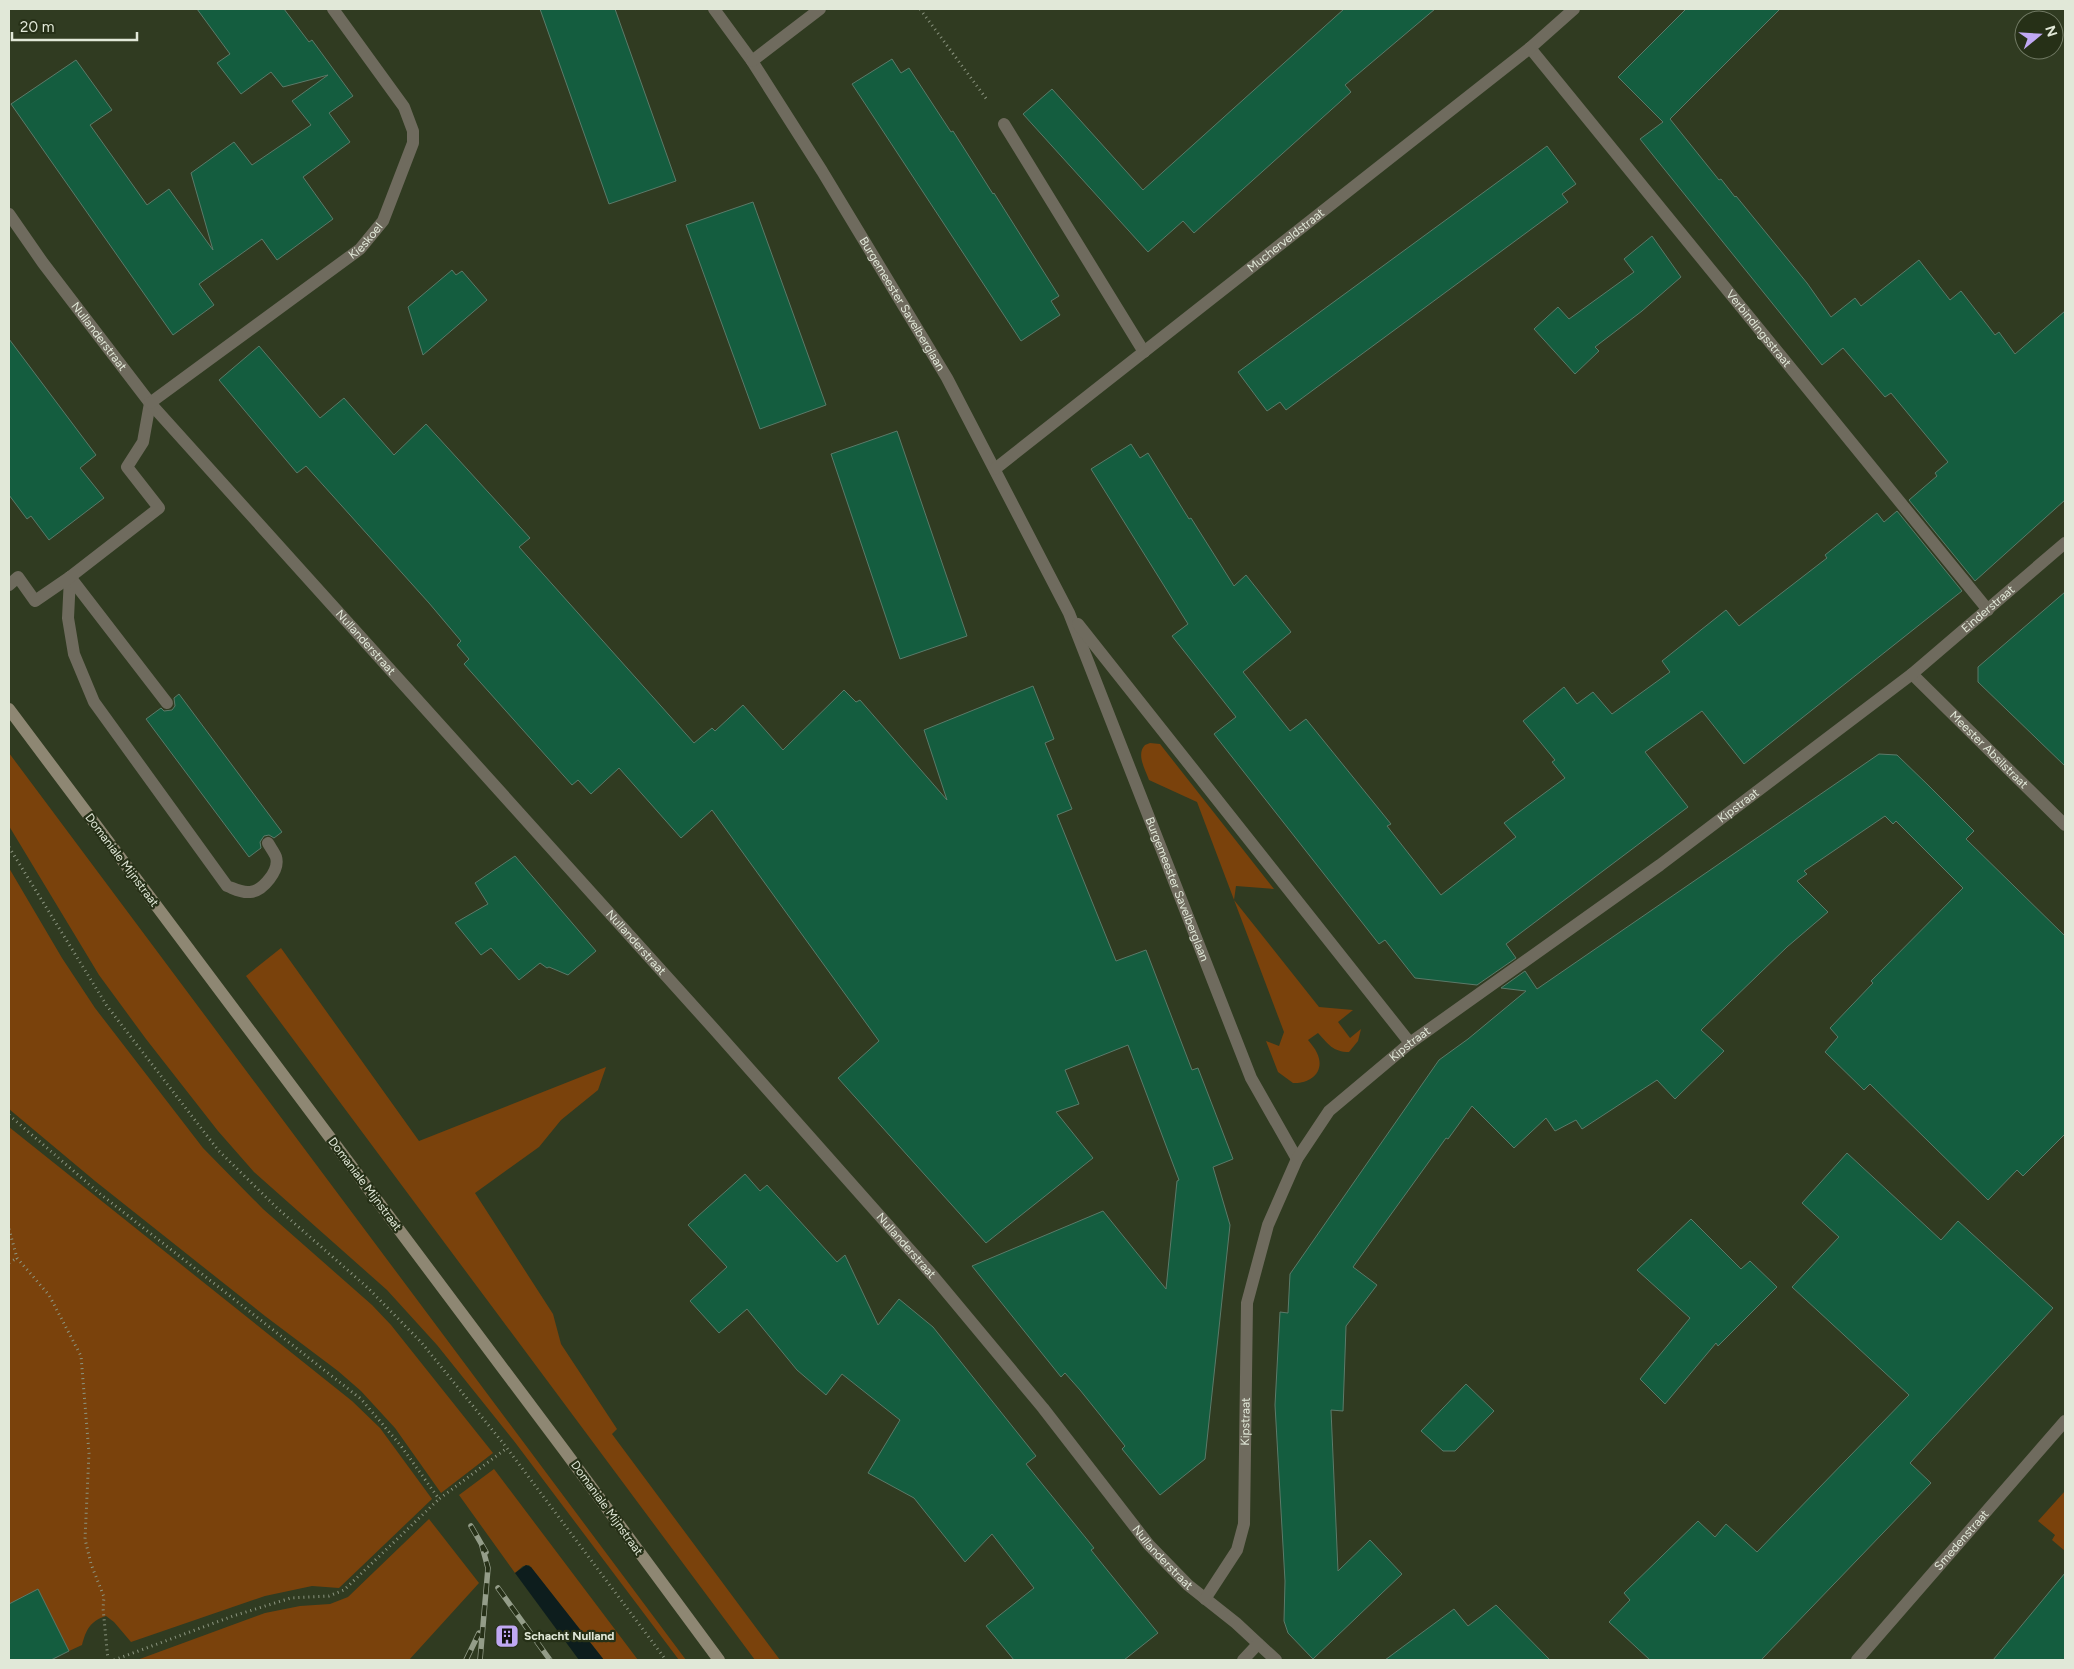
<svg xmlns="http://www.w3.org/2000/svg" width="2074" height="1669" font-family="Figtree,sans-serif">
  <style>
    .green { fill: #7a420c }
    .water { fill: #0d1d1d }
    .building { fill: #145d3f; stroke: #5b7a69 }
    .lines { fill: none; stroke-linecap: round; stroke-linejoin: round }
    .path { stroke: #8d9681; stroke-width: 3; stroke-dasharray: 1 4; stroke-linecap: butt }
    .service { stroke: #6f6b5e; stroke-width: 12 }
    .minor { stroke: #6f6b5e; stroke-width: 12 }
    .secondary { stroke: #8e8773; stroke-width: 12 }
    .rail-casing { stroke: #949d89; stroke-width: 5.5 }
    .rail { stroke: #263017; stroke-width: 4; stroke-dasharray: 11; stroke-linecap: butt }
    .labels { text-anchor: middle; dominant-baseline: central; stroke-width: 4.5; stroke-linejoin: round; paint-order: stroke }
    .street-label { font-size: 12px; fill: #e1e8d8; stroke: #263017 }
    .poi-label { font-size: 12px; font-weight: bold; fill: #e1e8d8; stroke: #263017; text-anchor: start }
  </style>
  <rect width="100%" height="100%" fill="#303b21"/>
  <g class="green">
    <path d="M 1150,743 L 1160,744 L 1274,889 L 1236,886 L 1234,900 L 1319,1007 L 1353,1010 L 1338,1022 L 1350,1038 L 1361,1029 L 1358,1041 L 1349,1052 C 1333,1052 1328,1044 1318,1033 L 1308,1040 C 1311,1044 1315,1048 1317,1053 C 1326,1072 1310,1084 1293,1083 L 1278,1072 L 1266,1041 L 1279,1046 L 1284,1032 L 1197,802 L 1149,780 C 1145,769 1136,754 1145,745 Z"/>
    <polygon points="9,753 686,1660 679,1660 514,1441 437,1345 387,1290 254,1172 218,1131 146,1039 99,975 9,826"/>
    <polygon points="9,868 62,958 95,1008 203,1148 263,1209 372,1305 391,1325 493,1453 441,1493 395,1428 361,1391 338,1371 265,1316 95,1181 9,1109"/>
    <polygon points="281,948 419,1141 606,1067 598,1090 561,1120 539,1147 475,1193 553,1314 561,1344 617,1429 612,1434 780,1660 755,1660 246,976"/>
    <path d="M 9,1127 L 352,1401 L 380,1428 L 432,1499 L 339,1588 L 312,1586 L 265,1596 L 131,1642 L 114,1622 L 106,1616 C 90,1621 86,1630 82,1645 L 69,1651 L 38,1590 L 9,1604 Z"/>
    <polygon points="494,1469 638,1660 604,1660 529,1565 523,1566 515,1573 459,1495"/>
    <polygon points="2065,1491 2065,1551 2052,1540 2055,1535 2038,1521"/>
    <polygon points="429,1519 479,1583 409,1660 137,1660 265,1613 300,1606 330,1604 348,1597"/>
  </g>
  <polygon class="water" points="526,1565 531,1567 604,1660 579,1660 515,1573"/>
  <g class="building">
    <polygon points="197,9 284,9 309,42 312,40 353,96 329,113 350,142 303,177 333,219 277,260 262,239 199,284 214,305 173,335 11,104 76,60 112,110 90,125 147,205 169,189 213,250 191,173 234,142 252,165 311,125 292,101 328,75 283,87 271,72 241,94 217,63 230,54"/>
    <polygon points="540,9 615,9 676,181 609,204"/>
    <polygon points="1344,9 1435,9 1345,85 1351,92 1194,233 1183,221 1148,252 1023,114 1052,89 1143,190"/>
    <polygon points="1686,9 1780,9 1670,119 1719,180 1721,179 1735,197 1736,196 1807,283 1831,317 1855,298 1861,306 1919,260 1950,300 1961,291 1995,335 1999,332 2015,354 2065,311 2065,500 1975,581 1909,500 1937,476 1935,473 1948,462 1891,393 1885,397 1843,348 1822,365 1640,139 1663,122 1618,77"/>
    <polygon points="892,59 901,73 909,68 951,132 953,131 993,194 994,193 1059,296 1051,301 1060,315 1021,341 852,84"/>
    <polygon points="1547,146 1576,184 1562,194 1568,202 1286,410 1280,402 1267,411 1238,372"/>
    <polygon points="753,202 826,405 760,429 686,225"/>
    <polygon points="1652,236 1681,277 1642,311 1595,347 1599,351 1575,374 1534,329 1558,307 1569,319 1634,272 1624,259"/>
    <polygon points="452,270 456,275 462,271 487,300 423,355 408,307"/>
    <polygon points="9,339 96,455 80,468 104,498 49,540 31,516 27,519 9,495"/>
    <polygon points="259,346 320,418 344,398 394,455 426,424 530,538 519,547 694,743 712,728 715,731 743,705 783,750 844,690 856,702 860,700 947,800 924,730 1033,686 1054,739 1045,743 1072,809 1057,815 1116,961 1146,950 1192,1070 1198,1068 1233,1159 1213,1167 1230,1225 1205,1459 1160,1495 1122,1449 1125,1446 1080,1390 1065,1373 1061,1377 972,1266 1103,1211 1166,1289 1177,1181 1179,1180 1128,1045 1065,1070 1079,1104 1056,1112 1093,1158 986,1243 838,1078 879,1041 712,810 681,838 619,768 591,794 578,780 572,785 464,664 469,659 457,645 461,641 429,603 306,466 297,473 219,380"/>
    <polygon points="897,431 967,636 900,659 831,454"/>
    <polygon points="1131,444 1140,458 1148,453 1189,519 1191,518 1234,586 1246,575 1291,632 1243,672 1290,731 1306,719 1391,824 1387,826 1441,895 1516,837 1504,823 1565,778 1552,762 1555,760 1523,721 1564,687 1577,704 1593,692 1612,714 1670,672 1662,661 1726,610 1739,626 1827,558 1825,555 1877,513 1884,522 1897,511 1962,591 1744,764 1702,711 1645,752 1688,807 1506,944 1516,958 1477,985 1415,978 1385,940 1379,944 1214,734 1236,717 1172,636 1188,624 1091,469"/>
    <polygon points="2065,592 2065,766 1978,682 1978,667"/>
    <polygon points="179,694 282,832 274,838 269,835 264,836 260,842 261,848 249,857 146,719 161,708 164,711 172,710 175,706 174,698"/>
    <polygon points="1879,754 1897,755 1928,785 1974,831 1966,839 2065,936 2065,1134 2023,1176 2017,1170 1988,1200 1870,1084 1864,1090 1825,1052 1838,1037 1830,1028 1873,983 1871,981 1963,888 1896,821 1893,824 1885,816 1804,871 1807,874 1797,881 1828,912 1787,947 1701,1030 1724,1051 1675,1099 1657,1080 1582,1129 1576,1120 1555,1131 1546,1118 1514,1148 1472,1106 1448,1139 1446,1138 1353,1267 1377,1285 1346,1326 1343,1411 1331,1410 1338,1571 1370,1540 1402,1574 1313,1659 1288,1633 1284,1621 1285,1581 1275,1405 1280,1312 1288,1313 1290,1274 1439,1060 1468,1039 1526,991 1501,988 1525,971 1537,989"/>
    <polygon points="515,856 596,951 568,975 549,967 547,968 540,963 519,980 491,948 481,955 455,923 488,904 475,883"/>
    <polygon points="1847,1153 1941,1240 1958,1221 2053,1308 1910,1463 1931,1483 1761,1660 1650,1660 1609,1622 1630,1600 1624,1593 1698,1521 1715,1537 1726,1524 1757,1552 1909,1395 1792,1287 1839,1237 1802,1203"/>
    <polygon points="745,1174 760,1191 767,1185 837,1262 845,1255 878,1325 899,1299 933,1327 1036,1456 1026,1464 1094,1548 1091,1550 1158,1633 1124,1660 1014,1660 986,1626 1034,1588 992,1534 965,1562 914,1498 868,1473 900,1420 842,1374 826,1395 797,1370 747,1309 719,1333 690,1301 727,1267 688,1225"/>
    <polygon points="1691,1219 1741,1269 1750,1261 1777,1287 1718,1346 1716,1343 1665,1404 1640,1379 1690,1318 1637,1270"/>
    <polygon points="1466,1384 1494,1411 1455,1451 1443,1451 1421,1431"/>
    <polygon points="2065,1573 2065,1660 1993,1660"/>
    <polygon points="38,1589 69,1651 51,1660 9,1660 9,1604"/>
    <polygon points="1496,1605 1550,1660 1385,1660 1454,1609 1468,1626"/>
  </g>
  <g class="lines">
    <g class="path">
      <polyline points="920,9 988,101"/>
      <polyline points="9,847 107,1006 218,1150 277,1208 368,1288 421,1342 507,1448 666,1660"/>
      <polyline points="9,1115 99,1193 361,1399 401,1446 439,1499 507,1448"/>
      <polyline points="9,1229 17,1258 49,1295 81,1356 89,1453 85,1539 91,1564 104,1597 103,1608 108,1660"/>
      <polyline points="9,1263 17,1258"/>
      <polyline points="114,1660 233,1616 291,1598 329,1596 344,1590 439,1499"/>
    </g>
    <g class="service">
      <polyline points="1004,124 1144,352"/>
      <path d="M 70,577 L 68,618 L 74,654 L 94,702 L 227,886 C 235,889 241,893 250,892 C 263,891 280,870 276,857 C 274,852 270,847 268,843"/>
      <polyline points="70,577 167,703"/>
      <polyline points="9,585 18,577 35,601 70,577 159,508 127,467 143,442 150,403"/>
    </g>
    <g class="minor">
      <path id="s1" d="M 714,9 L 752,61 L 822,171 L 947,378 L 1069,613 L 1251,1078 L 1297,1159"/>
      <path id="s2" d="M 1530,48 L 1988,610"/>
      <polyline points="752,61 820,9"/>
      <path id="s3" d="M 9,214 L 43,263 L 150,403 L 714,1029 L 934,1277 L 1043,1408 L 1149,1545 L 1188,1585 L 1236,1623 L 1276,1660"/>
      <path id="s4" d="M 150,403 L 360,249 L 383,221 L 413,143 L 413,131 L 404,107 L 333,9"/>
      <path id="s5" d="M 995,469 L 1530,48 L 1574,9"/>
      <polyline points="1078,624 1410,1043"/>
      <path id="s6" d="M 1912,674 L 2065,825"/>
      <path id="s7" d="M 1205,1599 L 1237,1550 L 1244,1524 L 1247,1303 L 1268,1225 L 1297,1159 L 1329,1111 L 1410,1043 L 1660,865 L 1912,674 L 2065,543"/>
      <polyline points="1243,1660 1258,1644"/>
      <path id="s8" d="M 1857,1660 L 2065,1421"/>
    </g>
    <polyline class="secondary" points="9,709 564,1450 719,1660"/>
    <g class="rail-casing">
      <g id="rail">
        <polyline points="471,1526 486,1552"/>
        <polyline points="498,1588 550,1660"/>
        <polyline points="466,1660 479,1633"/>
        <polyline points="480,1660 488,1568 482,1546"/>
      </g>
    </g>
    <use href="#rail" class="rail"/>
  </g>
  <defs>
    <g id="building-square" transform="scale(1.25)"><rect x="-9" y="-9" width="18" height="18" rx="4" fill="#c0a8f3" stroke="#263017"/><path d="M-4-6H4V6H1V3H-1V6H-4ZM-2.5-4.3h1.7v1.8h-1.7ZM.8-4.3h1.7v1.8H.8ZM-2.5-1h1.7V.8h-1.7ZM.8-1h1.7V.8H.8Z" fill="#111"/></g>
  </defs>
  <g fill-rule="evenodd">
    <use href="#building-square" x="507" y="1636"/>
  </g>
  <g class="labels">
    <g class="street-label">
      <text stroke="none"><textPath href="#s4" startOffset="270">Kieskoel</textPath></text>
      <text stroke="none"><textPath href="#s5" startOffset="370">Mucherveldstraat</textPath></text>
      <text stroke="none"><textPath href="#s1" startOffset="350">Burgemeester Savelberglaan</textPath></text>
      <text stroke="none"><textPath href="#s2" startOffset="362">Verbindingsstraat</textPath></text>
      <text stroke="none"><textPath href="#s3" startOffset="152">Nullanderstraat</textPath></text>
      <text stroke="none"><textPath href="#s7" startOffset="1346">Einderstraat</textPath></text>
      <text stroke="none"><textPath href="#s3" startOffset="558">Nullanderstraat</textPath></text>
      <text stroke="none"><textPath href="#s6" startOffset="108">Meester Absilstraat</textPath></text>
      <text stroke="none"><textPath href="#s7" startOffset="1028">Kipstraat</textPath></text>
      <text transform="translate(122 860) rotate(53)">Domaniale Mijnstraat</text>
      <text stroke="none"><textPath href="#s1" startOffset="998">Burgemeester Savelberglaan</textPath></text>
      <text stroke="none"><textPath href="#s3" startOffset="962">Nullanderstraat</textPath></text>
      <text stroke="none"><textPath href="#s7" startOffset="622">Kipstraat</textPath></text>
      <text transform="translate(365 1184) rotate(53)">Domaniale Mijnstraat</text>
      <text stroke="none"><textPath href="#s3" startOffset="1368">Nullanderstraat</textPath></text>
      <text stroke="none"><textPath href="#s7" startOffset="188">Kipstraat</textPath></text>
      <text transform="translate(607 1508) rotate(54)">Domaniale Mijnstraat</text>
      <text stroke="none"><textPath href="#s8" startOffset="159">Smedenstraat</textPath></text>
      <text stroke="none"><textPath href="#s3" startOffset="1772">Nullanderstraat</textPath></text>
    </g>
    <g class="poi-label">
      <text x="524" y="1636">Schacht Nulland</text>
    </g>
  </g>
  <rect width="2074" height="1669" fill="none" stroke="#e1e8d8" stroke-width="20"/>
  <g transform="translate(2039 35) rotate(72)"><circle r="24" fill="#263017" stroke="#717a64"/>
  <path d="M0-4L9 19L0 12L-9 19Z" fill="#c0a8f3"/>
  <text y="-8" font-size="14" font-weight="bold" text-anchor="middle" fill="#e1e8d8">N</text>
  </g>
  <path d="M12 32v8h125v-8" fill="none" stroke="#e1e8d8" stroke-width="2.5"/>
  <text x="20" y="32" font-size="15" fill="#e1e8d8" stroke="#263017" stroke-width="4" paint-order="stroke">20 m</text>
</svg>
